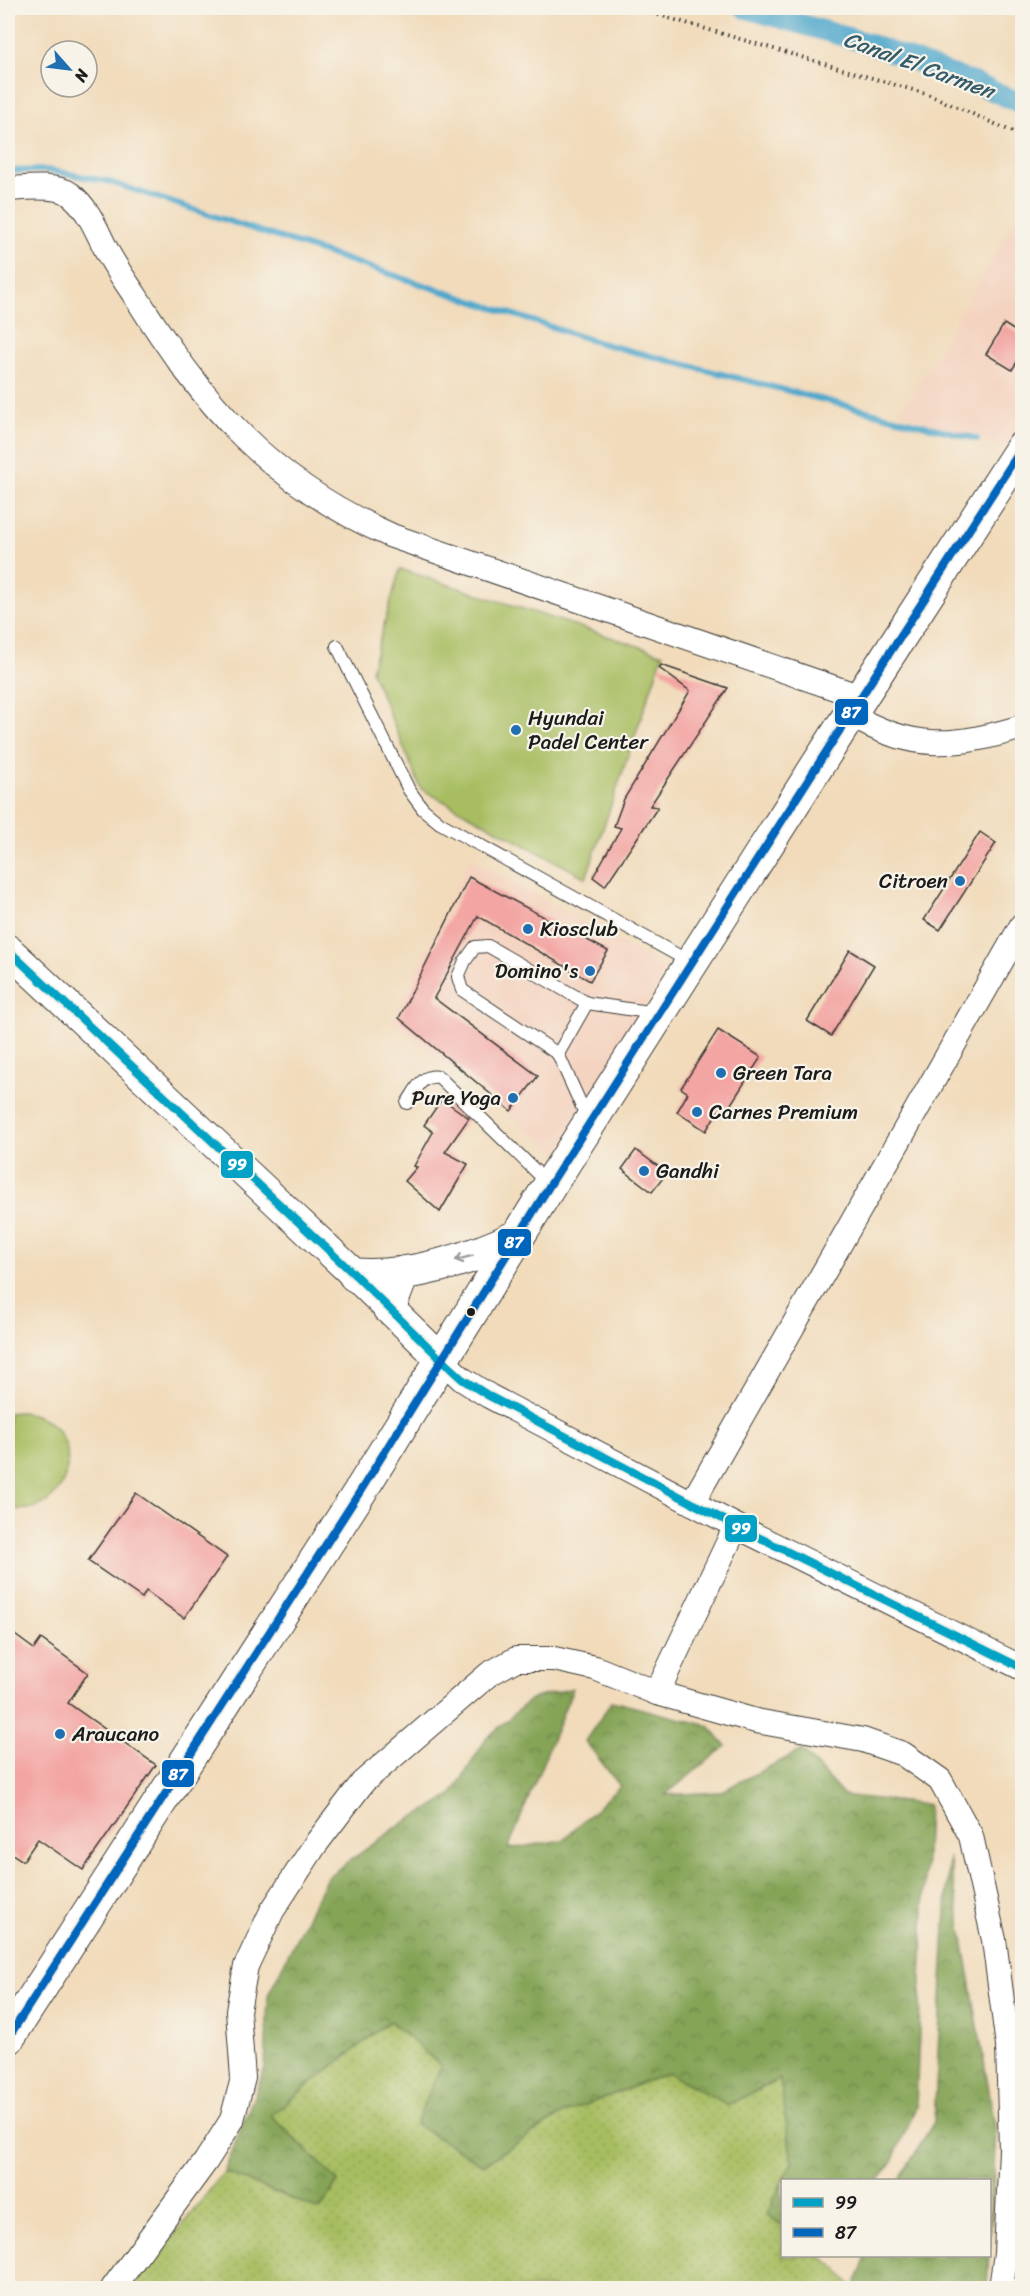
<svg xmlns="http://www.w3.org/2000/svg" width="1030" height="2296" font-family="Sriracha,sans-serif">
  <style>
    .built { fill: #f4d3c0 }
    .grass { fill: url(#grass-dots); stroke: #626c3e; stroke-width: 1.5 }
    .forest { fill: url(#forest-crowns); stroke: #50603a; stroke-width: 1.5 }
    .green { fill: #a7bd61; stroke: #626c3e; stroke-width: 1.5 }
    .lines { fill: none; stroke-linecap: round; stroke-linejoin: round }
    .stream { stroke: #4fa7cc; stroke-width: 6 }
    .canal { stroke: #4fa7cc; stroke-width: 21 }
    .building { fill: #f3a5a3 }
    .service-casing { stroke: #3c3934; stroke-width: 14 }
    .minor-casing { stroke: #3c3934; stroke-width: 26 }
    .tertiary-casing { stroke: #3c3934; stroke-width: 32 }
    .secondary-casing { stroke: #3c3934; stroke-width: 35 }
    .path { stroke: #3c3934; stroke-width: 4; stroke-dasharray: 1.5 4.5; stroke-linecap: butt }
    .service { stroke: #fff; stroke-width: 12 }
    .minor { stroke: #fff; stroke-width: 24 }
    .tertiary { stroke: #fff; stroke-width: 30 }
    .secondary { stroke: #fff; stroke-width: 33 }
    .bus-1-casing { stroke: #f7f3e8; stroke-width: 12 }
    .bus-2-casing { stroke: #f7f3e8; stroke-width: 12 }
    .bus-1 { stroke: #01a2c5; stroke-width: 8 }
    .bus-2 { stroke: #0065bd; stroke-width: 8 }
    .oneway { stroke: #999 }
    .poi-dot { fill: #1f6fb2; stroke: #f7f3e8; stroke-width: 2 }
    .bus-dot { fill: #1c1c1c; stroke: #f7f3e8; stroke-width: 2 }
    .labels { text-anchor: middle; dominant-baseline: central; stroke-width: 4.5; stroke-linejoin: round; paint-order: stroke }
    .poi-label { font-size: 21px; fill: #1c1c1c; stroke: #f7f3e8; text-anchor: start }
    .water-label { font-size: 22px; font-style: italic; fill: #335b6b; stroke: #f7f3e8 }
    .line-badge { stroke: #f7f3e8; stroke-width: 2 }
    .badge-label { font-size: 16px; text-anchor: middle; font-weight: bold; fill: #fff }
  </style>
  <defs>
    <pattern id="grass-dots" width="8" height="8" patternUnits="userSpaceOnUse" patternTransform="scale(1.5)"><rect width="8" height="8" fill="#a7bd61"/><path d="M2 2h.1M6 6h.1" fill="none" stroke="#8fa254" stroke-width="1.8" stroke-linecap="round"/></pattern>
    <pattern id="forest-crowns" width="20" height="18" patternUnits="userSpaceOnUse" patternTransform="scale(1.5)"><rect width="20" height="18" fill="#85a457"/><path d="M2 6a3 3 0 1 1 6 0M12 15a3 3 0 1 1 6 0" fill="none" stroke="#6c8547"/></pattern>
  </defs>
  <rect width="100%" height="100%" fill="#f7f3e8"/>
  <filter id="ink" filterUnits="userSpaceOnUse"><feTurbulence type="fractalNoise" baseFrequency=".0167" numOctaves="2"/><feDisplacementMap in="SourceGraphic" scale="12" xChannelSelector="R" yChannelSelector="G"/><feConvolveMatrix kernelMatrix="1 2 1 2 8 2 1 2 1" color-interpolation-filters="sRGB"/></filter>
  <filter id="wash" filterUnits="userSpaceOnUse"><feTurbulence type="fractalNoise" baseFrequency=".008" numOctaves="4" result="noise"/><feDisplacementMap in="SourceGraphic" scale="24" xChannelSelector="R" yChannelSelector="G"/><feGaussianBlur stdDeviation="1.35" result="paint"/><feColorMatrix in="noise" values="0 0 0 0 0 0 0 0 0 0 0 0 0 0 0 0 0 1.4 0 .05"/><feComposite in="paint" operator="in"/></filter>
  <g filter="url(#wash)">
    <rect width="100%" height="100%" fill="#f1dbbb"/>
    <g class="built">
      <polygon points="1022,209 1022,452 900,414"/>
      <polygon points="471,858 667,970 559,1155 392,1021"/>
    </g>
    <polygon class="grass" points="390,2021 441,2066 483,2165 564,2113 668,2073 728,2105 780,2079 792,2162 767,2214 782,2226 782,2256 820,2256 836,2268 854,2288 132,2288 224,2172 320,2210 338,2181 271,2115"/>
    <g class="forest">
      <polygon points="573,1688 508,1849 563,1840 620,1786 585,1741 612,1701 709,1726 726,1746 665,1795 720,1792 802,1750 843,1795 928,1805 916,2107 891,2164 879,2180 783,2180 792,2162 780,2079 728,2105 668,2073 564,2113 483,2165 415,2124 441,2066 390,2021 271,2115 338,2181 320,2210 224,2172 265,2068 268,1995 327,1877 400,1825 451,1796 486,1739 531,1699"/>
      <polygon points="949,1857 996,2131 990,2247 990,2180 899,2180 934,2122"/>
      <polygon points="782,2182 782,2226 767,2214"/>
      <polygon points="866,2256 989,2256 987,2288 834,2288 854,2288"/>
    </g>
    <g class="green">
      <polygon points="400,569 663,654 586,878 421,789 371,670"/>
      <path d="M 20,1412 C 94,1419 75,1523 8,1508 L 8,1413 Z"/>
    </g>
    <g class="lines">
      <polyline class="stream" points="8,171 47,170 107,181 600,343 977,439"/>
      <polyline class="canal" points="745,8 864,42 977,84 1022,104"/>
    </g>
    <g id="blocks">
      <g class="building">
        <polygon points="1004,324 1023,336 1023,352 1012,370 986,354"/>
        <polygon points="661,665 728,688 650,806 658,807 605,886 593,877 621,828 614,826 624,799 690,691 659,668"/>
        <polygon points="980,832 996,843 940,930 924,920"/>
        <polygon points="469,877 608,951 590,981 478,916 434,998 538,1076 511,1111 399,1018"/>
        <polygon points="850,950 874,965 831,1036 807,1021"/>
        <polygon points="718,1030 761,1057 724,1115 718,1111 706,1131 677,1112 688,1093 681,1088"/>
        <polygon points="442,1099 469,1118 445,1152 468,1164 440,1212 405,1181 417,1167 414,1166 433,1132 424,1125"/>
        <polygon points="636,1150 667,1173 652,1192 622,1169"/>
        <polygon points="136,1493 227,1557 184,1618 146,1591 142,1598 88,1561"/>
        <polygon points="8,1630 34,1649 41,1639 88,1673 68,1703 156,1765 83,1870 38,1839 23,1861 8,1851"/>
      </g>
    </g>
  </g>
  <g filter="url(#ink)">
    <use href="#blocks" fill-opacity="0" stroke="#3c3934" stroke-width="1.5"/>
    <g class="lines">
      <g class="service-casing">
        <g id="service">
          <polyline points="337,646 409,790 423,809 440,823 690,962"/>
          <polyline points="558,1054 587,1003"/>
          <path d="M 407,1103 C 417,1089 421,1074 439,1077 L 549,1184"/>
          <polyline points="588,1120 558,1054 462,990 458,977 465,961 475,947 488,946 587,1003 655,1013"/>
        </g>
      </g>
      <g class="minor-casing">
        <g id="minor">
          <path d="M 8,189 C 25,188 56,184 70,194 C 90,209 98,235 109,255 C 117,269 125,281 134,294 C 204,405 269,482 392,536 L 861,697"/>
          <path d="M 849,714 C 913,752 955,747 1022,727"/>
          <polyline points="443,1361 462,1379 489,1396 736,1526 1022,1668"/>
          <polyline points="692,1503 1022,925"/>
          <polyline points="657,1693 736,1526"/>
          <polyline points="113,2288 206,2161 232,2120 243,2078 238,2011 246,1966 272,1911 315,1845 363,1782 489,1674 516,1659 554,1659 595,1668 657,1693 756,1721 863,1740 903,1754 940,1780 971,1836 994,1940 1008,2046 1011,2150 1006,2253 1001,2288"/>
        </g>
      </g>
      <g class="tertiary-casing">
        <polyline id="tertiary" points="8,950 355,1275 443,1361"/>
      </g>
      <g class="secondary-casing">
        <g id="secondary">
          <path d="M 355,1275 C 406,1279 473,1259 518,1236"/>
          <polyline points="389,1308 403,1273"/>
          <polyline points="8,2038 361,1490 550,1185 861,697 1022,448"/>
        </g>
      </g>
      <polyline class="path" points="635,8 930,95 1022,136"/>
      <use href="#service" class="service"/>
      <use href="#minor" class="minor"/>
      <use href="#tertiary" class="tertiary"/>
      <use href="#secondary" class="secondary"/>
      <g class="bus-1-casing">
        <polyline id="bus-1" points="8,950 355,1275 451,1369 462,1379 489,1396 736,1526 1022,1668"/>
      </g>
      <g class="bus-2-casing">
        <polyline id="bus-2" points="8,2038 361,1490 550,1185 861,697 1022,448"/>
      </g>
      <use href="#bus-1" class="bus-1"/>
      <use href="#bus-2" class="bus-2"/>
    </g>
    <defs><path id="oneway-shaft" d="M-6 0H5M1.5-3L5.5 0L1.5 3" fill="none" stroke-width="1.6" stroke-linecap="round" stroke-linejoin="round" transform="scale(1.5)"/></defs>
    <use class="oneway" href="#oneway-shaft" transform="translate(464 1258) rotate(165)"/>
  </g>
  <g class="poi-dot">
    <circle cx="516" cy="730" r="6"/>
    <circle cx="960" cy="881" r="6"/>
    <circle cx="528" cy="929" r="6"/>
    <circle cx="590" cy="971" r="6"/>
    <circle cx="721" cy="1073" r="6"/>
    <circle cx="513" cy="1098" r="6"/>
    <circle cx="697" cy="1112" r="6"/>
    <circle cx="644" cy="1171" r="6"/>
    <circle cx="60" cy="1734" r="6"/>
  </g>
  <circle class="bus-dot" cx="471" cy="1312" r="5"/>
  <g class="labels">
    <g class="poi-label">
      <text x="528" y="718">Hyundai<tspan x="528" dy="24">Padel Center</tspan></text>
      <text x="948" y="881" text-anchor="end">Citroen</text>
      <text x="540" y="929">Kiosclub</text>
      <text x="578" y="971" text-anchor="end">Domino's</text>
      <text x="733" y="1073">Green Tara</text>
      <text x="501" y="1098" text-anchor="end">Pure Yoga</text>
      <text x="709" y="1112">Carnes Premium</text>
      <text x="656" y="1171">Gandhi</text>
      <text x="72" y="1734">Araucano</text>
    </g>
    <g class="water-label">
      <text transform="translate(919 65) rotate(20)">Canal El Carmen</text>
    </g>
  </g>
  <g class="line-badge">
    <rect x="834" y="698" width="35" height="28" rx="6" fill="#0065bd"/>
    <rect x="220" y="1150" width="34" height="29" rx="6" fill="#01a2c5"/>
    <rect x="497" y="1228" width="35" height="29" rx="6" fill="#0065bd"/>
    <rect x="724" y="1514" width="34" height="29" rx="6" fill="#01a2c5"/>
    <rect x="161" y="1759" width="34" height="29" rx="6" fill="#0065bd"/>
  </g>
  <g class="badge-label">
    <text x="851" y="718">87</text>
    <text x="237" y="1170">99</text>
    <text x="514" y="1248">87</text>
    <text x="741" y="1534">99</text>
    <text x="178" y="1780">87</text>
  </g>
  <rect width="1030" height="2296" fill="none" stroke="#f7f3e8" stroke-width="30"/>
  <rect x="781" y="2179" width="210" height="78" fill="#f7f3e8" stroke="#9f9d96" stroke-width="1.5"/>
  <rect x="793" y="2198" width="30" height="9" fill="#01a2c5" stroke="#9f9d96" stroke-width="1.5"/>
  <text x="835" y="2209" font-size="18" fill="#1c1c1c">99</text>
  <rect x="793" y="2228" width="30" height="9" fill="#0065bd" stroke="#9f9d96" stroke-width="1.5"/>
  <text x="835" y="2239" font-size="18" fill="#1c1c1c">87</text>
  <g transform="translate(69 69) rotate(118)"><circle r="28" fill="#f7f3e8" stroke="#9f9d96" stroke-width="1.5"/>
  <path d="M0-4.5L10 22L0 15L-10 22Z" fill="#1f6fb2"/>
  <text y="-9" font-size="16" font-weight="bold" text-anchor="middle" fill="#1c1c1c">N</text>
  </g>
</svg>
